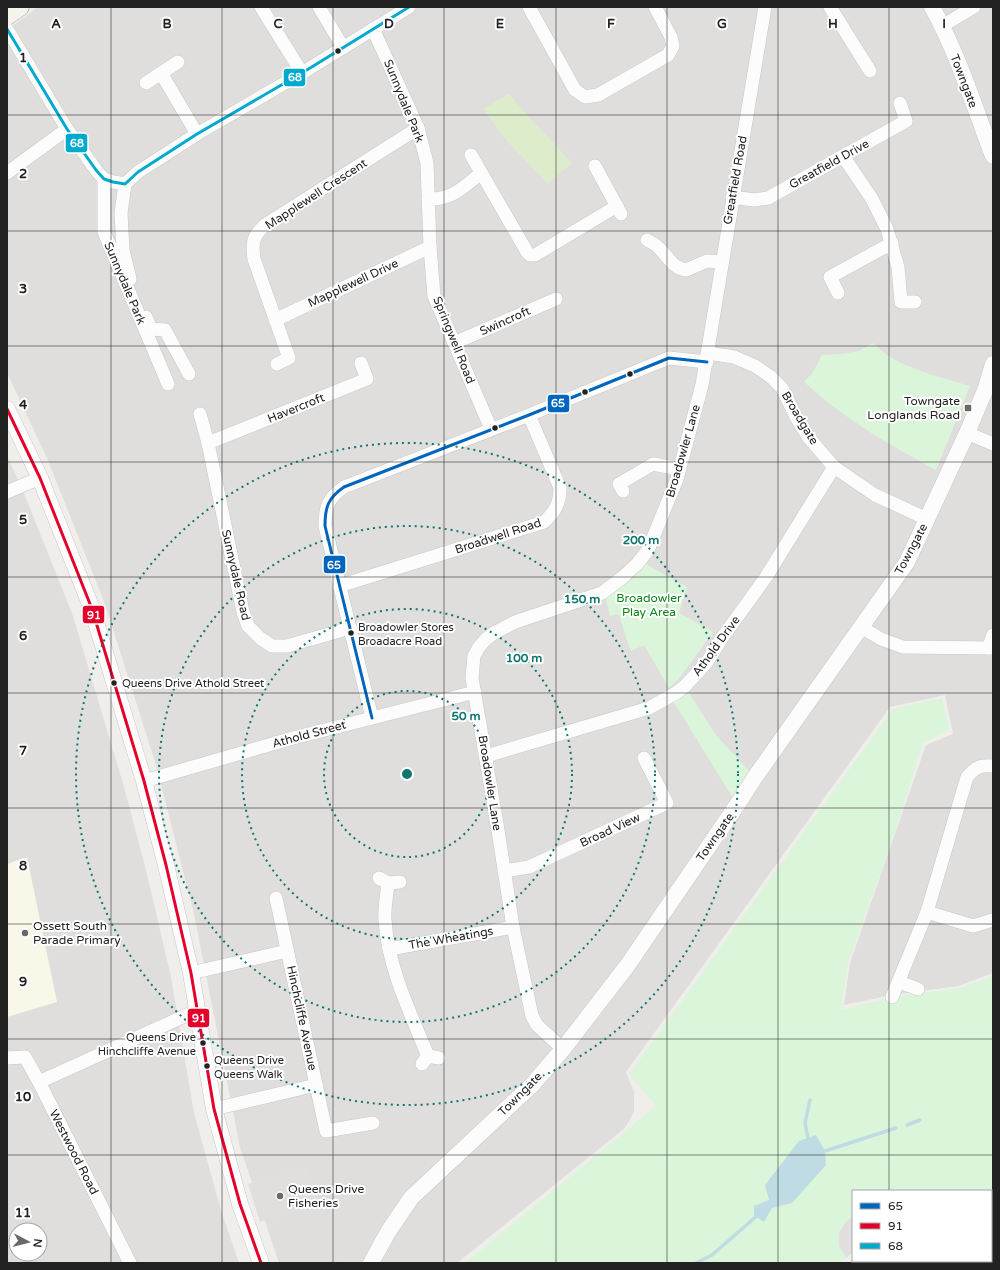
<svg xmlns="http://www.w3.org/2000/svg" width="1000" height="1270" font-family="'Varela Round',sans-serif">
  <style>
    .residential { fill: #dfdedc; fill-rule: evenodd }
    .education { fill: #f8f7e8 }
    .grass { fill: #ddeccb }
    .park { fill: #daf5da }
    .parking { fill: #e0dfde }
    .water { fill: #bfdbe3 }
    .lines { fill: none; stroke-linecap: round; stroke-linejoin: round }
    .stream { stroke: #bfdbe3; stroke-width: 3.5 }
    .minor-casing { stroke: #c9c8c7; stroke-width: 14 }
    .tertiary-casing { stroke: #c9c8c7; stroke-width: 17 }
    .secondary-casing { stroke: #999a82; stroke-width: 19 }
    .minor { stroke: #fdfcfc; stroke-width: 13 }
    .tertiary { stroke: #fdfcfc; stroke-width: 16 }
    .secondary { stroke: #f4f4ed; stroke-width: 18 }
    .bus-1-casing { stroke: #fff; stroke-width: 6 }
    .bus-2-casing { stroke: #fff; stroke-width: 6 }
    .bus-3-casing { stroke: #fff; stroke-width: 6 }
    .bus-1 { stroke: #0065bd; stroke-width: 3 }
    .bus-2 { stroke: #e4002b; stroke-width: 3 }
    .bus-3 { stroke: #00a9ce; stroke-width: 3 }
    .grid { fill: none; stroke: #222; stroke-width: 1; stroke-opacity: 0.55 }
    .ring { fill: none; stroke: #0f766e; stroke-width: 2; stroke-dasharray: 2 4 }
    .bus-dot { fill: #222; stroke: #fff; stroke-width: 1.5 }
    .poi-dot { fill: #6a6968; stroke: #fff; stroke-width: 1.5 }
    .labels { text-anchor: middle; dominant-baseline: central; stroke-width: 4; stroke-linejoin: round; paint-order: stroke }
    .bus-label { font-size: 11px; fill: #222; stroke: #fff; text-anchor: start }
    .street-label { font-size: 12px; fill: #222; stroke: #fff }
    .poi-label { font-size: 12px; fill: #222; stroke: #fff; text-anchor: start }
    .park-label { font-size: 12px; fill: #0c8416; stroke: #fff }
    .grid-label { font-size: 13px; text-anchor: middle; font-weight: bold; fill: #222; stroke: #fff; stroke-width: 4; stroke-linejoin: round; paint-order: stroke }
    .centre { fill: #0f766e; stroke: #fff; stroke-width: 2 }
    .ring-label { font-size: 12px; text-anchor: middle; font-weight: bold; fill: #0f766e; stroke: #fff; stroke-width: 4; stroke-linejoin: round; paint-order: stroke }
    .line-badge { stroke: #fff; stroke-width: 1.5 }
    .badge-label { font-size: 11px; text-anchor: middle; font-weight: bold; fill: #fff }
  </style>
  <rect width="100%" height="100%" fill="#f0eeeb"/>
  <g class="residential">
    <polygon points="38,7 993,7 993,973 958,986 892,995 844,1005 850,963 926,745 953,734 945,695 890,707 626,1072 634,1092 634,1112 625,1128 457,1263 279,1263 240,1147 194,914 156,765 105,604 47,458 7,373 7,30"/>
    <path d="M 7,456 L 21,486 L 73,616 L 124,787 L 146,870 L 171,977 L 194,1113 L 221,1210 L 239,1263 L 7,1263 ZM 16,1230 L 40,1230 L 40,1254 L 16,1254 Z"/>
  </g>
  <polygon class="education" points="27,857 57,1002 7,1017 7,864"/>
  <polygon class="grass" points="509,94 529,117 572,163 548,184 506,140 483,109"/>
  <g class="park">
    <path d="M 873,343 C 877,346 882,352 887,355 C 910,370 944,378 970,386 L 936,470 C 889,445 843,418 804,382 L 813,372 L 822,355 L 842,354 L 859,351 Z"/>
    <polygon points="644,563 687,587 679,613 713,632 678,680 669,688 644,645 631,651 626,638 619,614 610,616 605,596 628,582"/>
    <polygon points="685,686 715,734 755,777 737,805 670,696"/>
    <polygon points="942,698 949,730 923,743 892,841 848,963 841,1010 892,997 959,988 993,976 993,1221 991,1219 991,1191 853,1191 853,1216 851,1217 839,1246 846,1258 840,1263 465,1263 656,1106 629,1074 893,709"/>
  </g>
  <g class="parking">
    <polygon points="307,1167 318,1201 260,1222 248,1184"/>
    <polygon points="853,1216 853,1252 846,1258 839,1246 839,1233 845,1223"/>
    <polygon points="330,1252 350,1263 324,1263"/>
  </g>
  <polygon class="water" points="816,1135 825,1151 826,1165 792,1203 772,1208 764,1222 754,1215 754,1206 769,1200 765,1185 799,1141"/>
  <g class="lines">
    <g class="stream">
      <polyline points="907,1125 920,1120"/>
      <polyline points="808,1138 805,1123 810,1100"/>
      <polyline points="825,1151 896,1128"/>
      <polyline points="696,1263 712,1255 758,1215"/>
    </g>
    <g class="minor-casing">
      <g id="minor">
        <polyline points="261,7 302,73"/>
        <polyline points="319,7 343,47"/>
        <polyline points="529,7 575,90 585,97 598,95 668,55 673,46 671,37 655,7"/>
        <polyline points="830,7 870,71"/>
        <polyline points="942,26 974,7"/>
        <polyline points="7,29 67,129 96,170 104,179 113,182 125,184 138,172 197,134 302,73 409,7"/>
        <polyline points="373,29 418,128 427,163 430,247 434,296 491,429"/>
        <polyline points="161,73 197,134"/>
        <polyline points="146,83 178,62"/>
        <polyline points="471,155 527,252 530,255 535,255 617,206"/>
        <polyline points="843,156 872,199 887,229 898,267 901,302 915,302"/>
        <polyline points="595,166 621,214"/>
        <polyline points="7,173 67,129"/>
        <polyline points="104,179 104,232 168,384"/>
        <polyline points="125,184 121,213 123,250 130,279"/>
        <polyline points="732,197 754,200 768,198 906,121 900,103"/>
        <path d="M 428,199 C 452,200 464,187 481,173"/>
        <path d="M 647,240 C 651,242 655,244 658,247 C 667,255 673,269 686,270 L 707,261 L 722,262"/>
        <polyline points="838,293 830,277 892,243"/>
        <polyline points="146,317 151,329 165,330 189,374"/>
        <polyline points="275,320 430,247"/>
        <polyline points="454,343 556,299"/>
        <polyline points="708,353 734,357 755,366 771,377 782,388 796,417 809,438 834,467 875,495 927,519"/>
        <path d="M 277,364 L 289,358 L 254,259 C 252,243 252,237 265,225 L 418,128"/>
        <polyline points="200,414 208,443 243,612 248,626 260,638 272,646 287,646 350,628"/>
        <polyline points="967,433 993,444"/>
        <polyline points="208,443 367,379 361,363"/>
        <polyline points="623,491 619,484 653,464 679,469"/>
        <polyline points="7,492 40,478"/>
        <path d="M 339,586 L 544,522 C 555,512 560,503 560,488 L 529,415"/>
        <polyline points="861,627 881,639 903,647 993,648"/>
        <polyline points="988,648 993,635"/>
        <path d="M 372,718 L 325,526 C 325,507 328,498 344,487 L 529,415 L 669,358 L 707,362"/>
        <polyline points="486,756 649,708 676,693 685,686 707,662 722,638 766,577 834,467"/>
        <polyline points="144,781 293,738 475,692"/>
        <polyline points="504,871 529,867 667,803 644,758"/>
        <polyline points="379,878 388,883 400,882"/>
        <path d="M 388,883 C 387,895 384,908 385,920 C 388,968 410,1012 428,1056"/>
        <polyline points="276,898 326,1131 373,1123"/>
        <polyline points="927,912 973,926 993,920"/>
        <polyline points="389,949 513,927"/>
        <polyline points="191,973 287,951"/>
        <polyline points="899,982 918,989"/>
        <path d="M 892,997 L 927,912 L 967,777 C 976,767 980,765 993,766"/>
        <polyline points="563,1049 537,1025 532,1016 513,927 497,824 472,678 474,656 479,647 486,639 494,633 515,622 602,593 623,577 637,564 648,550 677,479 702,385 765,7"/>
        <polyline points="7,1058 25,1057 39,1082 130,1263"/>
        <polyline points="422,1064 428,1056 439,1058"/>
        <polyline points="39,1082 198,1010"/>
        <polyline points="214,1109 316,1085"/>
      </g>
    </g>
    <g class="tertiary-casing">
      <g id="tertiary">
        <path d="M 932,7 C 958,54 974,106 993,156"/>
        <polyline points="7,409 40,478 92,609 144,781 166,865 191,973 214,1109 240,1204 261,1263"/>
        <polyline points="371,1263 388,1232 411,1198 532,1085 563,1049 627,966 737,805 755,777 907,562 967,433 986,388 993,364"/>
      </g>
    </g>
    <g class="secondary-casing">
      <polyline id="secondary" points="7,16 20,7"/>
    </g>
    <use href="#minor" class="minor"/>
    <use href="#tertiary" class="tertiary"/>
    <use href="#secondary" class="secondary"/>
    <g class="bus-1-casing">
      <path id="bus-1" d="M 372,718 L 325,526 C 325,507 328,498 344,487 L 529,415 L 669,358 L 707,362"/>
    </g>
    <g class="bus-2-casing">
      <polyline id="bus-2" points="7,409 40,478 92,609 144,781 166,865 191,973 214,1109 240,1204 261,1263"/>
    </g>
    <g class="bus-3-casing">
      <polyline id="bus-3" points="7,29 67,129 96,170 104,179 113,182 125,184 138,172 197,134 302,73 409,7"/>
    </g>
    <use href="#bus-1" class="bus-1"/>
    <use href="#bus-2" class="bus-2"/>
    <use href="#bus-3" class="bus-3"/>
  </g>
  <path class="grid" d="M 111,7 L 111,1263M 222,7 L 222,1263M 333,7 L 333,1263M 444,7 L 444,1263M 556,7 L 556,1263M 667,7 L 667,1263M 778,7 L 778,1263M 889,7 L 889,1191M 7,115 L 993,115M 7,231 L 993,231M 7,346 L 993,346M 7,462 L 993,462M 7,577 L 993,577M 7,693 L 993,693M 7,808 L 993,808M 7,924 L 993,924M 7,1039 L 993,1039M 7,1155 L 993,1155M 889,1261 L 889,1263"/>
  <g class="ring">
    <circle cx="407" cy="774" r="83"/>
    <circle cx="407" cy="774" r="165"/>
    <circle cx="407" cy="774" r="248"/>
    <circle cx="407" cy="774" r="331"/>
  </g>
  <g class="bus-dot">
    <circle cx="338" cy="51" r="3.5"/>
    <circle cx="630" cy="374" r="3.5"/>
    <circle cx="585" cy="392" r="3.5"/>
    <circle cx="495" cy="428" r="3.5"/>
    <circle cx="351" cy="633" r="3.5"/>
    <circle cx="114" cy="683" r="3.5"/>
    <circle cx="203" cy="1043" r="3.5"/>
    <circle cx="207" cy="1066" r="3.5"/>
  </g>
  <g class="poi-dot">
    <rect x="964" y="404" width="8" height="8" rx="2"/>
    <circle cx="25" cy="933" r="4"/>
    <circle cx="280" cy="1196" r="4"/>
  </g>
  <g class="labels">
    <g class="bus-label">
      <text x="358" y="627">Broadowler Stores<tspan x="358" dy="14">Broadacre Road</tspan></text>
      <text x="122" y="683">Queens Drive Athold Street</text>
      <text x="196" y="1037" text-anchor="end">Queens Drive<tspan x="196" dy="14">Hinchcliffe Avenue</tspan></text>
      <text x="214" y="1060">Queens Drive<tspan x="214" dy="14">Queens Walk</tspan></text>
    </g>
    <g class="street-label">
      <text transform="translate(964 81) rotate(69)">Towngate</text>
      <text transform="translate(404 101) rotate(68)">Sunnydale Park</text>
      <text transform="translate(829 164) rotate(-29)">Greatfield Drive</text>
      <text transform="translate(735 180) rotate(-80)">Greatfield Road</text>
      <text transform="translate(316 194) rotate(-33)">Mapplewell Crescent</text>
      <text transform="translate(125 283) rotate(67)">Sunnydale Park</text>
      <text transform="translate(353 283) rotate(-25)">Mapplewell Drive</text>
      <text transform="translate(505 321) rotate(-24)">Swincroft</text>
      <text transform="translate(454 340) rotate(68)">Springwell Road</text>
      <text transform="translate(296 408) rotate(-22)">Havercroft</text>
      <text transform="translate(800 418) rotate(59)">Broadgate</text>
      <text transform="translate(683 451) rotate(-74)">Broadowler Lane</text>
      <text transform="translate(498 536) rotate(-18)">Broadwell Road</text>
      <text transform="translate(911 549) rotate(-62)">Towngate</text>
      <text transform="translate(236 575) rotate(77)">Sunnydale Road</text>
      <text transform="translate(716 646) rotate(-54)">Athold Drive</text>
      <text transform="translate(309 734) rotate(-15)">Athold Street</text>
      <text transform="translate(490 783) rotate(81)">Broadowler Lane</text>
      <text transform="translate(610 830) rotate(-25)">Broad View</text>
      <text transform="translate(715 837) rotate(-55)">Towngate</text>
      <text transform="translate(451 938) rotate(-10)">The Wheatings</text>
      <text transform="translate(302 1018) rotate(78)">Hinchcliffe Avenue</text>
      <text transform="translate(520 1094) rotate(-45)">Towngate</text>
      <text transform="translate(74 1152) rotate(63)">Westwood Road</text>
    </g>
    <g class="poi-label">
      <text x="960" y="401" text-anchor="end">Towngate<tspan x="960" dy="14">Longlands Road</tspan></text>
      <text x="33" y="926">Ossett South<tspan x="33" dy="14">Parade Primary</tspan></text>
      <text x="288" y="1189">Queens Drive<tspan x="288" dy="14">Fisheries</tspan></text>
    </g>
    <g class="park-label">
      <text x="649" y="598">Broadowler<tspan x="649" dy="14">Play Area</tspan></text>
    </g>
  </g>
  <g class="grid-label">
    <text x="56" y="28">A</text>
    <text x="167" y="28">B</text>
    <text x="278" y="28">C</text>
    <text x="389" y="28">D</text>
    <text x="500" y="28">E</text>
    <text x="611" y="28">F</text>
    <text x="722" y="28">G</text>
    <text x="833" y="28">H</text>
    <text x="944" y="28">I</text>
    <text x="23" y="62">1</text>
    <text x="23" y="178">2</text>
    <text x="23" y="293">3</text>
    <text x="23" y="409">4</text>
    <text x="23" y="524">5</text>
    <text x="23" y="640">6</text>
    <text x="23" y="755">7</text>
    <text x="23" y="870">8</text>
    <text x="23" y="986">9</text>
    <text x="23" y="1101">10</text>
    <text x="23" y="1217">11</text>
  </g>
  <circle cx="407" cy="774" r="6" class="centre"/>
  <g class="ring-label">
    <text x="641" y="544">200 m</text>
    <text x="582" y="603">150 m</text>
    <text x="524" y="662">100 m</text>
    <text x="466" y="720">50 m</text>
  </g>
  <g class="line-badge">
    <rect x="283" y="68" width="23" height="19" rx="4" fill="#00a9ce"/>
    <rect x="65" y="133" width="23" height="20" rx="4" fill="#00a9ce"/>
    <rect x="547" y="394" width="23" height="19" rx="4" fill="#0065bd"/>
    <rect x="323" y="555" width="23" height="19" rx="4" fill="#0065bd"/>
    <rect x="82" y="605" width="23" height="19" rx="4" fill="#e4002b"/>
    <rect x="187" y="1008" width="23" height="20" rx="4" fill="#e4002b"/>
  </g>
  <g class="badge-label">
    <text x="295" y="81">68</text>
    <text x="77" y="147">68</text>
    <text x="558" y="407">65</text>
    <text x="334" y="569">65</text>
    <text x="94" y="619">91</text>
    <text x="199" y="1022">91</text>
  </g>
  <rect width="1000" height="1270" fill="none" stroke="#222222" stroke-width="16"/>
  <rect x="852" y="1190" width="140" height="72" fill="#ffffff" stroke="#a7a7a7"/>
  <rect x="860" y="1203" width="20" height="6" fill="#0065bd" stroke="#a7a7a7"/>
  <text x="888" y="1210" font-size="12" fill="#222222">65</text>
  <rect x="860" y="1223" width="20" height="6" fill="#e4002b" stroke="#a7a7a7"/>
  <text x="888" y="1230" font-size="12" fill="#222222">91</text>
  <rect x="860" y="1243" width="20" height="6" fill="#00a9ce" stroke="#a7a7a7"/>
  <text x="888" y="1250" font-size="12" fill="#222222">68</text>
  <g transform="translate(28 1242) rotate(97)"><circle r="19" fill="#ffffff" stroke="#a7a7a7"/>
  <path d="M0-3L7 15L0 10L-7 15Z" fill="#6a6968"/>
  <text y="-6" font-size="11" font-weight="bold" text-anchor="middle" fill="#222222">N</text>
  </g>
</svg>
